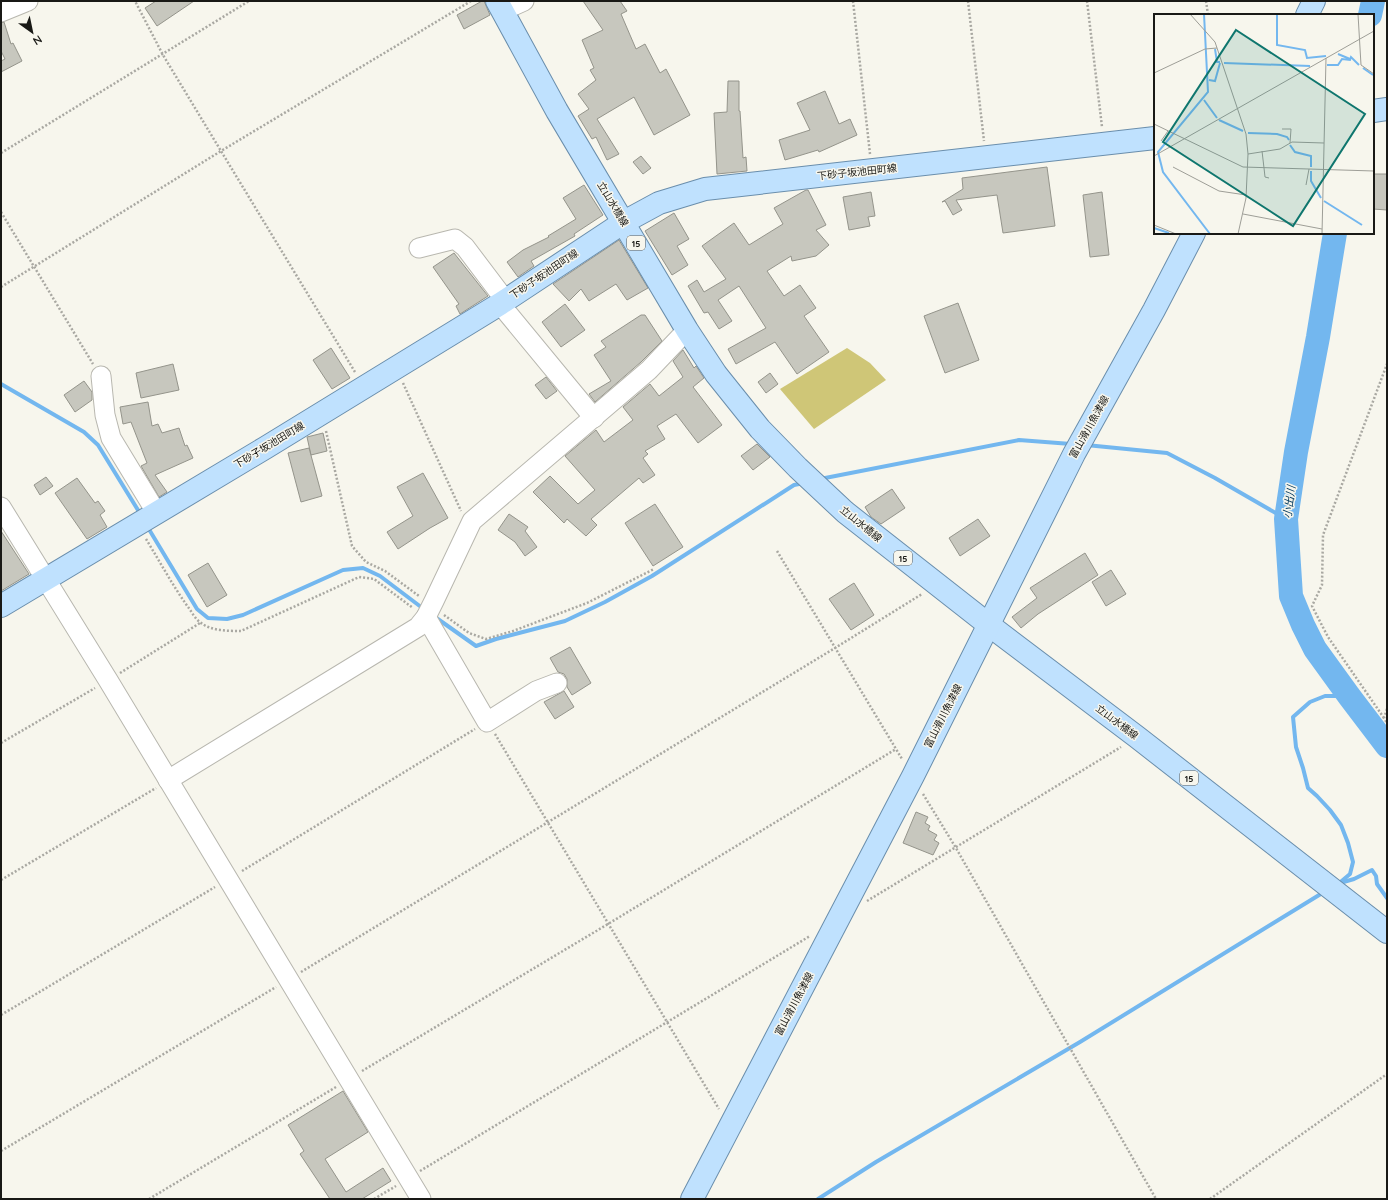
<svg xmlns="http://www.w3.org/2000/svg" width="1388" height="1200" font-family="Quicksand,'Noto Sans JP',sans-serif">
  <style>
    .green { fill: #cfc677 }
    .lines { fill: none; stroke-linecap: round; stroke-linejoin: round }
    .stream { stroke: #73b7ef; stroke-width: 4 }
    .river { stroke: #73b7ef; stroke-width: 24 }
    .building { fill: #c7c7be; stroke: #94948b }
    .minor-casing { stroke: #b8b7af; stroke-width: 21 }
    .major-casing { stroke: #6a8eac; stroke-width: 24 }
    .path { stroke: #a9a8a2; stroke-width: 2.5; stroke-dasharray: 2 2; stroke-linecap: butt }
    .minor { stroke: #fff; stroke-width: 19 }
    .major { stroke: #bfe1fe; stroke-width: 22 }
    .labels { text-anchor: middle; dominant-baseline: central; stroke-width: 3; stroke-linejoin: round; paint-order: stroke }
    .shield { fill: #f7f6ed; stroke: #5c5b56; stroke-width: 1 }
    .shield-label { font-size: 9px; font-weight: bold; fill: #191916 }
    .street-label { font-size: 10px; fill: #191916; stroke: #f7f6ed }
    .water-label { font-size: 11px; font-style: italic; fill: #00375b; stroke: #f7f6ed }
    .inset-river { fill: none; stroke: #73b7ef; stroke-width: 2 }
    .inset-road { fill: none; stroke: #9e9e97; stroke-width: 1 }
    .view { fill: #0f766e; fill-opacity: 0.15; stroke: #0f766e; stroke-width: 2 }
    .inset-edge { fill: none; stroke: #191916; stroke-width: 2 }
  </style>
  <rect width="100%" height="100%" fill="#f7f6ed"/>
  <polygon class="green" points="847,348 870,363 886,380 814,429 780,389"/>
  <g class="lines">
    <g class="stream">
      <polyline points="1,384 84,432 98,445 141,515"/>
      <polyline points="1086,445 1167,453 1215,478 1286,519"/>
      <polyline points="820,479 1019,440 1071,444"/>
      <polyline points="147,526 197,609 208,618 227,619 243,615 343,570 363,568 380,576 425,610"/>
      <polyline points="435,617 476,646 496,639 565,621 605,602 652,576 794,485 804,483"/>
      <polyline points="1340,883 1354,879 1372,870 1376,876 1377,884 1387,898"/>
      <polyline points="1337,885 1350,874 1353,862 1348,843 1341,825 1330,810 1317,796 1308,788 1303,768 1296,747 1293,717 1310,702 1325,696 1349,696"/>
      <polyline points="818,1199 876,1162 1080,1042 1324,892"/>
    </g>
    <g class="river">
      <polyline points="1370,15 1373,1"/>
      <polyline points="1335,233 1318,337 1296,452 1286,519 1291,596 1303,625 1315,649 1349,696 1387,746"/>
    </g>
  </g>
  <g class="building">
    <polygon points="156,1 194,1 157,26 145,8"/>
    <polygon points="482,1 484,1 490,15 464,29 457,15"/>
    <polygon points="583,1 620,1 627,11 621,14 636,49 645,44 660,73 666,69 690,115 654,135 634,97 597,119 619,154 607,160 596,137 592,139 578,116 589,109 578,94 596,80 590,70 594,68 582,40 603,30"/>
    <polygon points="4,22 11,44 13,43 22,61 1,72 1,61 5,59 1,51 1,23"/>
    <polygon points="728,81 739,81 739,111 740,111 743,158 746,157 747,171 717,174 714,113 727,112"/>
    <polygon points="825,91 839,124 850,119 857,135 819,152 818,150 785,160 779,140 810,130 797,103"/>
    <polygon points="641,156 651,168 643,174 633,162"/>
    <polygon points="1047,167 1055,226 1003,233 997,195 956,200 962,210 953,215 945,201 942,202 963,189 962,178"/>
    <polygon points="1373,174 1387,174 1387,210 1373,209"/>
    <polygon points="584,185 603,215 574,234 575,236 531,261 534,266 518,277 507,262 523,250 549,237 548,236 576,219 563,198"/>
    <polygon points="806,190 808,190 826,225 816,230 829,245 816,256 792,261 791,256 767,271 784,296 800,285 816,308 804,316 829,352 797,374 775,342 736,364 728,349 766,328 739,286 718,300 732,321 719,329 708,312 704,313 688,286 697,280 704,292 726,279 702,246 734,223 749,245 783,224 774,208"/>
    <polygon points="871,192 875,216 868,217 870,226 849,230 843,197"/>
    <polygon points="1102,192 1109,255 1090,257 1083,195"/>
    <polygon points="674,213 689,239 677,246 688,265 672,275 645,231"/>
    <polygon points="619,240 648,288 627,300 616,284 589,301 581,289 569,301 553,284"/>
    <polygon points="454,253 488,296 460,314 456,306 459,304 433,267"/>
    <polygon points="958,303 979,360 945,373 924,316"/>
    <polygon points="565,304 585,330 561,347 542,322"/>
    <polygon points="641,315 645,315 662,341 641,362 595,402 589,394 611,381 594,355 606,347 601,341"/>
    <polygon points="331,348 350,378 332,389 313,360"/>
    <polygon points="683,350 694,368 696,366 704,378 693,387 722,425 698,443 676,414 657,426 665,439 645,451 648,454 643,458 655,475 643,483 639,478 591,519 597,525 586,536 567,519 564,523 533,492 550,476 578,504 595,490 565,456 596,430 604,442 633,420 623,407 650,384 659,396 683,377 673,361"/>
    <polygon points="173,364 179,390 141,398 136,373"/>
    <polygon points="770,373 778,384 766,393 758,382"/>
    <polygon points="546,377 557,391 546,399 535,385"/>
    <polygon points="84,381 92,392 92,400 75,412 64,395"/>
    <polygon points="148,402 152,426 158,424 162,433 179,428 185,446 187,445 193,458 155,475 167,492 159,497 141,466 147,463 131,422 123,424 120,407"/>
    <polygon points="323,433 327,451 311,455 307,437"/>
    <polygon points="757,444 770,457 753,470 741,456"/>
    <polygon points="309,448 322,496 301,502 288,453"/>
    <polygon points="423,473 448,518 430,528 398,549 387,532 413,516 397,487"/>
    <polygon points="46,477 53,486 40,495 34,485"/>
    <polygon points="77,478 95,503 98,501 105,511 100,515 107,527 87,539 55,493"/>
    <polygon points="892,489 905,508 881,524 871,517 865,507"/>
    <polygon points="655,504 683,547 653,566 625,523"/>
    <polygon points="509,514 528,527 525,531 537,547 525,556 515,542 498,530"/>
    <polygon points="978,519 990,536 960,556 949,538"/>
    <polygon points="1,531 29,574 1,591"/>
    <polygon points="1085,553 1098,575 1038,614 1021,628 1012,617 1037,598 1030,588"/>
    <polygon points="208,563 227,595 207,607 188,575"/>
    <polygon points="1111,570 1126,594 1106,606 1092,582"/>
    <polygon points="854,583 874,615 851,630 829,599"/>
    <polygon points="570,647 591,683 572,695 567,687 567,679 564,674 558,672 550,658"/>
    <polygon points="564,691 574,707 555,719 544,702"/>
    <polygon points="916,812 928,817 925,823 930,826 928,830 937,835 934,840 939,843 933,855 903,843"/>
    <polygon points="343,1091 368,1132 325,1159 346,1192 383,1168 391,1181 362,1199 330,1199 300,1154 304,1151 288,1125"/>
  </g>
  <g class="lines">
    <g class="minor-casing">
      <g id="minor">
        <polyline points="502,11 524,1"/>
        <polyline points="1,12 28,1"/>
        <polyline points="419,248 455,239 465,247 505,300"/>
        <polyline points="500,304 594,418"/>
        <polyline points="101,376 105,415 111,438 156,512"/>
        <polyline points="1,507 108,680 421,1199"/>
        <polyline points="426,617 487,722 536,691 557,683"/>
        <polyline points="168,780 418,627 426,617 434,601 472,521 649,370 687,330"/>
      </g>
    </g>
    <g class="major-casing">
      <g id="major">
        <polyline points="497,1 557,111 687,330 716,374 760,429 798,468 845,512 989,625 1137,737 1387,932"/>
        <polyline points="1307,15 1314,1"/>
        <polyline points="1373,111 1387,109"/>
        <polyline points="1,606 265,448 500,304 624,222 659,203 705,189 1155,138"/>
        <polyline points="692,1199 913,776 1074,454 1154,310 1194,233"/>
      </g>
    </g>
    <g class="path">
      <polyline points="853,1 870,154"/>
      <polyline points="968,1 984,141"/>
      <polyline points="1087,1 1102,127"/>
      <polyline points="1206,1 1208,15"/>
      <polyline points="1,153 249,1"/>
      <polyline points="1,212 93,364"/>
      <polyline points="1,287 221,151 163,55 135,1"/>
      <polyline points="355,372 221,151 471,1"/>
      <polyline points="403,383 461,511"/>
      <polyline points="326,431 352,546 366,562 385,571 419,596"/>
      <path d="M 146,539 C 160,562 173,586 188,607 C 192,612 195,619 200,622 C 210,631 228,631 241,631 L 359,577 L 374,579 L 413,608"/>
      <polyline points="777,551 902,759"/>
      <polyline points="444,615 469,633 486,639 513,631 587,603 654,569"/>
      <polyline points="120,673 200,623"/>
      <polyline points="1387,709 1384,718 1387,723"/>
      <polyline points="1384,718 1328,637 1312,606 1322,585 1323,535 1387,364"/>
      <polyline points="495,734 719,1109"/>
      <polyline points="1,743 95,688"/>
      <polyline points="923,794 956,848 1156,1199"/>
      <polyline points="242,871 475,729"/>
      <polyline points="1,880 156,788"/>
      <polyline points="867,901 1121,747"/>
      <polyline points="301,972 835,648 922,594"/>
      <polyline points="1,1015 215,887"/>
      <polyline points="362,1071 608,924 896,749"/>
      <polyline points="1,1151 276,987"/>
      <polyline points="420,1171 810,936"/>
      <polyline points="149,1199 336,1087"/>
      <polyline points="374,1199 396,1186"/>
      <polyline points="1210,1199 1387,1074"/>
    </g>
    <use href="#minor" class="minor"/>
    <use href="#major" class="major"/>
  </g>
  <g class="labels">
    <g class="shield">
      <rect x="627" y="236" width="18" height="14" rx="3"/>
      <rect x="894" y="551" width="18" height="14" rx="3"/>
      <rect x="1180" y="771" width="18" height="14" rx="3"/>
    </g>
    <g class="shield-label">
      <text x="636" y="243">15</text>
      <text x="903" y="558">15</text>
      <text x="1189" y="778">15</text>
    </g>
    <g class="street-label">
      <text transform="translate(857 172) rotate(-6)">下砂子坂池田町線</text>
      <text transform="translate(613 204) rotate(59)">立山水橋線</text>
      <text transform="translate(544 274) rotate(-34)">下砂子坂池田町線</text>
      <text transform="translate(1089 427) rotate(-61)">富山滑川魚津線</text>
      <text transform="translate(269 445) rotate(-31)">下砂子坂池田町線</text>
      <text transform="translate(861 524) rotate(39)">立山水橋線</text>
      <text transform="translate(943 716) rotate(-63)">富山滑川魚津線</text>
      <text transform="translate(1117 722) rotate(37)">立山水橋線</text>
      <text transform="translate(794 1004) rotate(-62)">富山滑川魚津線</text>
    </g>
    <g class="water-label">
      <text transform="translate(1289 502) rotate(-82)">小出川</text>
    </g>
  </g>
  <g transform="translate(1154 14)">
    <rect width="220" height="220" fill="#f7f6ed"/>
    <path class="inset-river" d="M 50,0 L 54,78 L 4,138 L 9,158 L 56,220M 123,0 L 123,31 L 151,36 L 153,44 L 172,42M 61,35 L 63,48 L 66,48M 184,40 L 196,45M 70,49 L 156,52M 173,51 L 184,51 L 188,45 L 196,46 L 197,43 L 205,51M 209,54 L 219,61M 55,66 L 61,67 L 66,49M 50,86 L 63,104M 65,106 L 89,117M 94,119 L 123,120 L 133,123 L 135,126M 136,131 L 141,138 L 157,142 L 157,153M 157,157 L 157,167 L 167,184M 170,187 L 208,211M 0,214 L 15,219"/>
    <path class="inset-road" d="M 36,0 L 61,28 L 92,120 L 94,140 L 92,184 L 84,220M 204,0 L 207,51 L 220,60M 0,59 L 51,35 L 63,34M 0,110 L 89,153 L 220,157M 128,115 L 137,115 L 136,129M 7,127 L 14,117M 108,137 L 110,154M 94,140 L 126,135 L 138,128 L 170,129M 0,142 L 220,17M 19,153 L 65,177 L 92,181M 110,154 L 111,163 L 115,164M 152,171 L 155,155M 89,200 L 168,215M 0,211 L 22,220M 168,220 L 172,44"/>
    <path class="view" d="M 82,16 L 211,100 L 139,212 L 9,128 Z"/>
    <rect width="220" height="220" class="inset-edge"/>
  </g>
  <rect width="1388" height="1200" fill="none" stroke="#191916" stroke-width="4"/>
  <g transform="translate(32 32) rotate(147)" stroke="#f7f6ed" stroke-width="3" paint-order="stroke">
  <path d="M0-3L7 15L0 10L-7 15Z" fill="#191916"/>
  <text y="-6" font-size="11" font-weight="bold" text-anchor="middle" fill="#191916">N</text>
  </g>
</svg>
